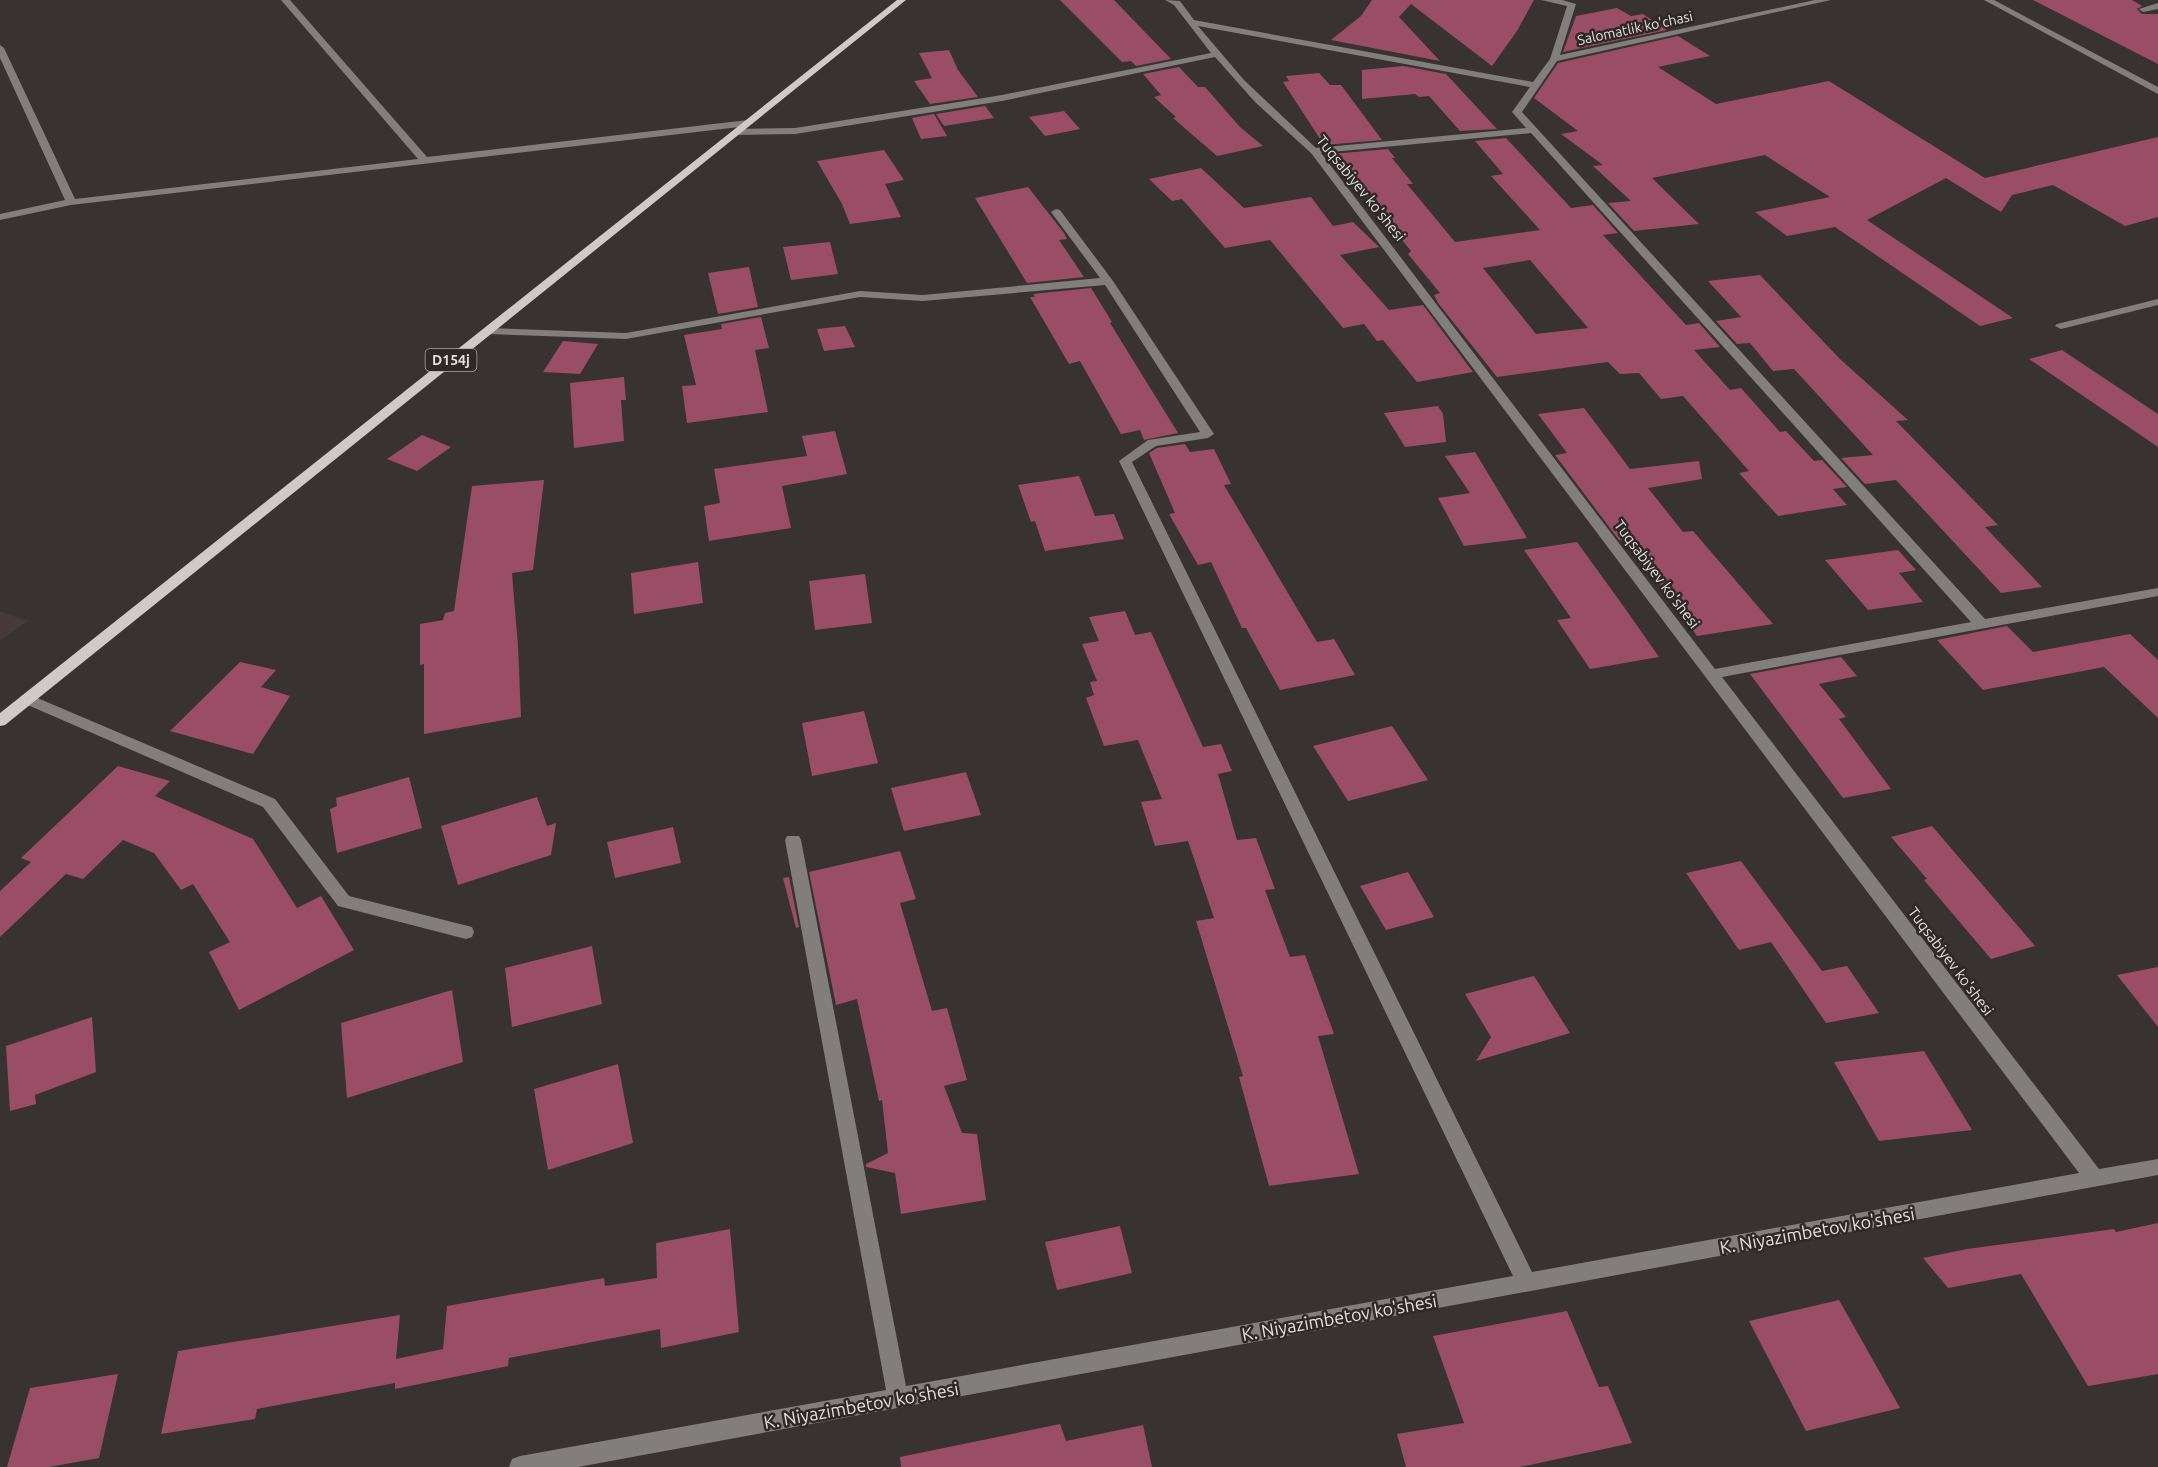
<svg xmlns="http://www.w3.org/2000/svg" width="2158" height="1467" font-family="Ubuntu,sans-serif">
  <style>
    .built { fill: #473a3a }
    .building { fill: #994d67; fill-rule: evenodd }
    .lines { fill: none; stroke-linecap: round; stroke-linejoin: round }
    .minor { fill: #817e7d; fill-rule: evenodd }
    .major { fill: #cfc9c7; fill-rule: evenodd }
    .labels { text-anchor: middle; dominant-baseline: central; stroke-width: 5; stroke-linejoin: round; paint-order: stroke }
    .far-street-label { font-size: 14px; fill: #e3dfdf; stroke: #2e2828 }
    .shield { fill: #2e2828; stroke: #ada8a8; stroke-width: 1.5 }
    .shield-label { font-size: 14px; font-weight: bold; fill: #e3dfdf }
    .street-label { font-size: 15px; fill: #e3dfdf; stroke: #2e2828 }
    .near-street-label { font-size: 18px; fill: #e3dfdf; stroke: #2e2828 }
  </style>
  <rect width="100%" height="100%" fill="#383232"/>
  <polygon class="built" points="0,611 27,621 0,641"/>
  <g class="building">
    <polygon points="1060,0 1114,0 1171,59 1136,66 1131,61 1122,62"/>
    <polygon points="1372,0 1534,0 1517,31 1492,66 1411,4 1399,17 1440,61 1331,40 1361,16"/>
    <polygon points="2033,0 2132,0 2142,6 2137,9 2142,14 2158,14 2158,64"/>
    <polygon points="1617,8 1631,16 1643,14 1667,30 1563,52 1576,16"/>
    <polygon points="1678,36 1710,56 1658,67 1716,104 1829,81 1985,178 2158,137 2158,217 2125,226 2053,185 2012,195 2001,212 1946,178 1867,220 2013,318 1980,326 1835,227 1787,236 1755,212 1830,197 1765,155 1652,178 1699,224 1634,231 1608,203 1631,201 1593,166 1603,165 1561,134 1578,131 1534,98 1558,63"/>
    <polygon points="949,50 958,70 978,97 930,104 914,81 932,78 919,53"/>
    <polygon points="1403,66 1446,74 1497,129 1460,131 1429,96 1419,97 1415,94 1362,99 1362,70"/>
    <polygon points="1179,67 1198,87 1205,87 1240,127 1263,146 1217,156 1173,118 1176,117 1154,97 1161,95 1143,74"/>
    <polygon points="1319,73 1330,85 1341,85 1382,140 1324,145 1283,82 1289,81 1286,76"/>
    <polygon points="985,106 994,118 944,126 936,114"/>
    <polygon points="1064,111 1080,129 1045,136 1029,117"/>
    <polygon points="934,114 947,136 921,139 912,118"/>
    <path d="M 1506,138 L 1571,208 L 1593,205 L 1618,233 L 1603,235 L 1686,325 L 1699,323 L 1720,347 L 1694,350 L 1730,390 L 1741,388 L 1780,432 L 1786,431 L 1814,461 L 1822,460 L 1847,487 L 1833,489 L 1847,505 L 1778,516 L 1739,473 L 1749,471 L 1683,396 L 1661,399 L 1639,373 L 1620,374 L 1608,362 L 1497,377 L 1438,303 L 1434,295 L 1440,293 L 1408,254 L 1411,251 L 1332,154 L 1388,149 L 1395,158 L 1392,158 L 1413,184 L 1407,184 L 1455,242 L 1540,230 L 1491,176 L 1503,174 L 1475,141 ZM 1530,260 L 1588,328 L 1536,334 L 1483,268 Z"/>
    <polygon points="884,150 904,180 885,184 901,217 850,224 842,204 817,161"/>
    <polygon points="1201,168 1244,208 1311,197 1333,226 1353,222 1379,247 1340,255 1389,310 1423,305 1473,372 1417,382 1383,340 1377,341 1364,324 1343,328 1270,240 1225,248 1182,199 1172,201 1149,179"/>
    <polygon points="1028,187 1064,233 1067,239 1059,240 1084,277 1027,283 975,198"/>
    <polygon points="830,242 838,274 791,280 783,247"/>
    <polygon points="749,267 758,307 718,314 708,273"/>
    <polygon points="1760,275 1840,359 1908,420 1896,421 1998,525 1985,527 2042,587 2001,593 1896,480 1865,484 1841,458 1873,455 1794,369 1773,371 1750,343 1737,344 1716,321 1741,317 1708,281"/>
    <polygon points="1091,288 1112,322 1110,323 1178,433 1144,440 1140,430 1121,434 1080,361 1069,364 1030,297 1035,297 1033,294"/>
    <polygon points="761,317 769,348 755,350 768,412 687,423 682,386 696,385 684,335 722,329 721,324"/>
    <polygon points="845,326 855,347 824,351 817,329"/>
    <polygon points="563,341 598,344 580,374 543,372"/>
    <polygon points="2062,350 2158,414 2158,447 2029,359"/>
    <polygon points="624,377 626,400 621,400 624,441 574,448 570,383"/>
    <polygon points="1438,406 1443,414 1446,442 1405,447 1384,413"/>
    <polygon points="1584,408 1630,469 1699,461 1702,479 1648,488 1683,532 1693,531 1773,624 1697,636 1628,539 1619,540 1555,455 1567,453 1538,414"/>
    <polygon points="835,431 847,474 782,486 791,528 709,541 704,506 720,503 714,469 807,456 802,436"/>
    <polygon points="422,435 451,447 417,471 387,459"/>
    <polygon points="1185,444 1190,452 1214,449 1231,484 1224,485 1317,642 1334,639 1355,675 1280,690 1246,628 1242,628 1211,562 1198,565 1169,514 1175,513 1149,453 1157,448"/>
    <polygon points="1475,452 1527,538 1464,546 1438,498 1470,493 1445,456"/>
    <polygon points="1079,476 1095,516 1114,514 1124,539 1045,551 1035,521 1031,522 1018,485"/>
    <polygon points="544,480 533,570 512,573 518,646 521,717 424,734 424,664 420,665 420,624 443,620 445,613 454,611 472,486"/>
    <polygon points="1577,542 1624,607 1659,657 1590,669 1557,620 1571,618 1524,550"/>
    <polygon points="1898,550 1916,570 1899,573 1923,602 1868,610 1825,560"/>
    <polygon points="698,562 703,603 634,614 631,573"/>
    <polygon points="865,574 872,623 815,630 809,581"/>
    <polygon points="1125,611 1135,635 1151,632 1203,747 1221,744 1232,771 1218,774 1237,840 1256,838 1275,889 1265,890 1290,957 1305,955 1334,1034 1318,1036 1359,1174 1269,1186 1239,1077 1243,1076 1196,921 1214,918 1188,841 1155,846 1141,802 1162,799 1138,740 1104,746 1086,698 1094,695 1090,682 1097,681 1082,644 1099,641 1089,617"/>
    <polygon points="2007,626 2033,652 2130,634 2158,660 2158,718 2104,667 1983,690 1937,640"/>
    <polygon points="1841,657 1857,676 1819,684 1846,717 1839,719 1891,789 1843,798 1750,674"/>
    <polygon points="240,662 276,670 261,687 290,696 253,754 170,731"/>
    <polygon points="864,711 878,763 812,776 802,723"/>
    <polygon points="1392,726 1428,780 1348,801 1313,746"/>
    <polygon points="118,766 170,781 155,796 253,839 297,908 321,896 354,950 239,1010 209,952 230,942 193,884 181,890 154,853 123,840 83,879 66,874 0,937 0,891 31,862 21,858"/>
    <polygon points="966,772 981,815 904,831 891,788"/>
    <polygon points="409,777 422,828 337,853 330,809 337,806 336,798"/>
    <polygon points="537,797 547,826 556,823 551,855 458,885 441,826"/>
    <polygon points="1932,826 2035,946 1991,959 1924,880 1927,879 1891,837"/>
    <polygon points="673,827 681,863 615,878 607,842"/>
    <polygon points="900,851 916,899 900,903 932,1011 947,1008 967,1080 944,1086 962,1133 977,1134 986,1200 901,1214 895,1173 866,1167 866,1164 888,1153 882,1100 879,1101 857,999 836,1005 809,872"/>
    <polygon points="1741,861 1822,971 1847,966 1879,1013 1826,1023 1771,942 1739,950 1686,873"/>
    <polygon points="1408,872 1434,917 1386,930 1360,886"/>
    <polygon points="789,877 799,927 796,928 783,878"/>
    <polygon points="592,946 602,1004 512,1027 505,968"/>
    <polygon points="2158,967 2158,1027 2117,975"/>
    <polygon points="1534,976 1570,1033 1476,1061 1491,1037 1465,994"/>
    <polygon points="452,990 463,1062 347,1098 341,1023"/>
    <polygon points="92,1017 96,1072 35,1095 36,1104 10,1111 6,1046"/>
    <polygon points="1924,1051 1972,1130 1879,1141 1834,1062"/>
    <polygon points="618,1064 633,1143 548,1170 534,1089"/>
    <polygon points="2158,1223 2158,1374 2088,1386 2021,1274 1948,1288 1923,1258 1967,1249 2114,1229 2116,1232"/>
    <polygon points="1120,1226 1132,1273 1057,1290 1045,1242"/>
    <polygon points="730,1229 739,1332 661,1348 660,1329 509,1358 508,1366 395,1389 395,1383 257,1409 255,1419 161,1434 178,1351 400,1315 396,1359 443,1349 447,1306 604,1278 605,1286 657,1278 656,1243"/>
    <polygon points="1839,1300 1900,1408 1806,1431 1749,1321"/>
    <polygon points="1567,1311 1599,1387 1608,1386 1632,1443 1520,1467 1406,1467 1397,1434 1464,1423 1433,1336"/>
    <polygon points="118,1374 99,1458 49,1467 7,1467 30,1388"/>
    <polygon points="1060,1424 1066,1441 1143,1425 1152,1467 901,1467 900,1457"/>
  </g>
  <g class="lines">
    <g class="minor">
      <polygon points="281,0 290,0 427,157 748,120 753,123 748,126 71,205 0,220 0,214 65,200 0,58 0,45 4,48 75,199 418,159"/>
      <path d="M 1165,0 L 1180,1 L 1194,20 L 1533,82 L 1550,59 L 1567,6 L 1541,0 L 1562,0 L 1576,4 L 1560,55 L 1815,0 L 1831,0 L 1557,61 L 1522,112 L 1985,619 L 2158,588 L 2158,596 L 1722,677 L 2099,1169 L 2158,1159 L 2158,1175 L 578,1467 L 509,1467 L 512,1459 L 520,1456 L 886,1390 L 785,840 L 787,836 L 799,836 L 801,840 L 906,1386 L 1513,1276 L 1119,461 L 1148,440 L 1200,432 L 1105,285 L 923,301 L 860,297 L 626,339 L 488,334 L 482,331 L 488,328 L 626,333 L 860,291 L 923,295 L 1100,278 L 1051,212 L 1056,209 L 1060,210 L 1113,281 L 1214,434 L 1208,438 L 1156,446 L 1132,462 L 1532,1272 L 2079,1173 L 1311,153 L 1255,102 L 1215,57 L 1002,101 L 795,134 L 737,135 L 732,132 L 737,129 L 795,128 L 1002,95 L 1211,53 L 1174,5 ZM 1198,26 L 1530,87 L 1512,112 L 1526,128 L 1316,148 L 1244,80 ZM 1531,133 L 1971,622 L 1715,669 L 1321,153 Z"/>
      <polygon points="1984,0 1994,0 2158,87 2158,94"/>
      <polygon points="2158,3 2158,9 2143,12 2139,9"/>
      <polygon points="2158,299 2158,305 2061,329 2055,326 2057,324"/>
      <polygon points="28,694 275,799 349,896 472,927 474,932 472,937 466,939 338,906 263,807 23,703 21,699 23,695"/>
    </g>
    <polygon class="major" points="897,0 906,0 5,725 0,726 0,713"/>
  </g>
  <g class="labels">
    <g class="far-street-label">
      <text transform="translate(1635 28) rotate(-12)">Salomatlik ko'chasi</text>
    </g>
    <rect class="shield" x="425.5" y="349" width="51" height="22" rx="4.5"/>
    <g class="shield-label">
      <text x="451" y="360">D154j</text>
    </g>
    <g class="street-label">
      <text transform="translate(1361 188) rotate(51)">Tuqsabiyev ko'shesi</text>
      <text transform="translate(1657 574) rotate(53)">Tuqsabiyev ko'shesi</text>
      <text transform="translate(1951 961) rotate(53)">Tuqsabiyev ko'shesi</text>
    </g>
    <g class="near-street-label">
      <text transform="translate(1817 1230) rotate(-10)">K. Niyazimbetov ko'shesi</text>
      <text transform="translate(1339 1317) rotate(-10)">K. Niyazimbetov ko'shesi</text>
      <text transform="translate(861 1405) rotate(-10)">K. Niyazimbetov ko'shesi</text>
    </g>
  </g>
</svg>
